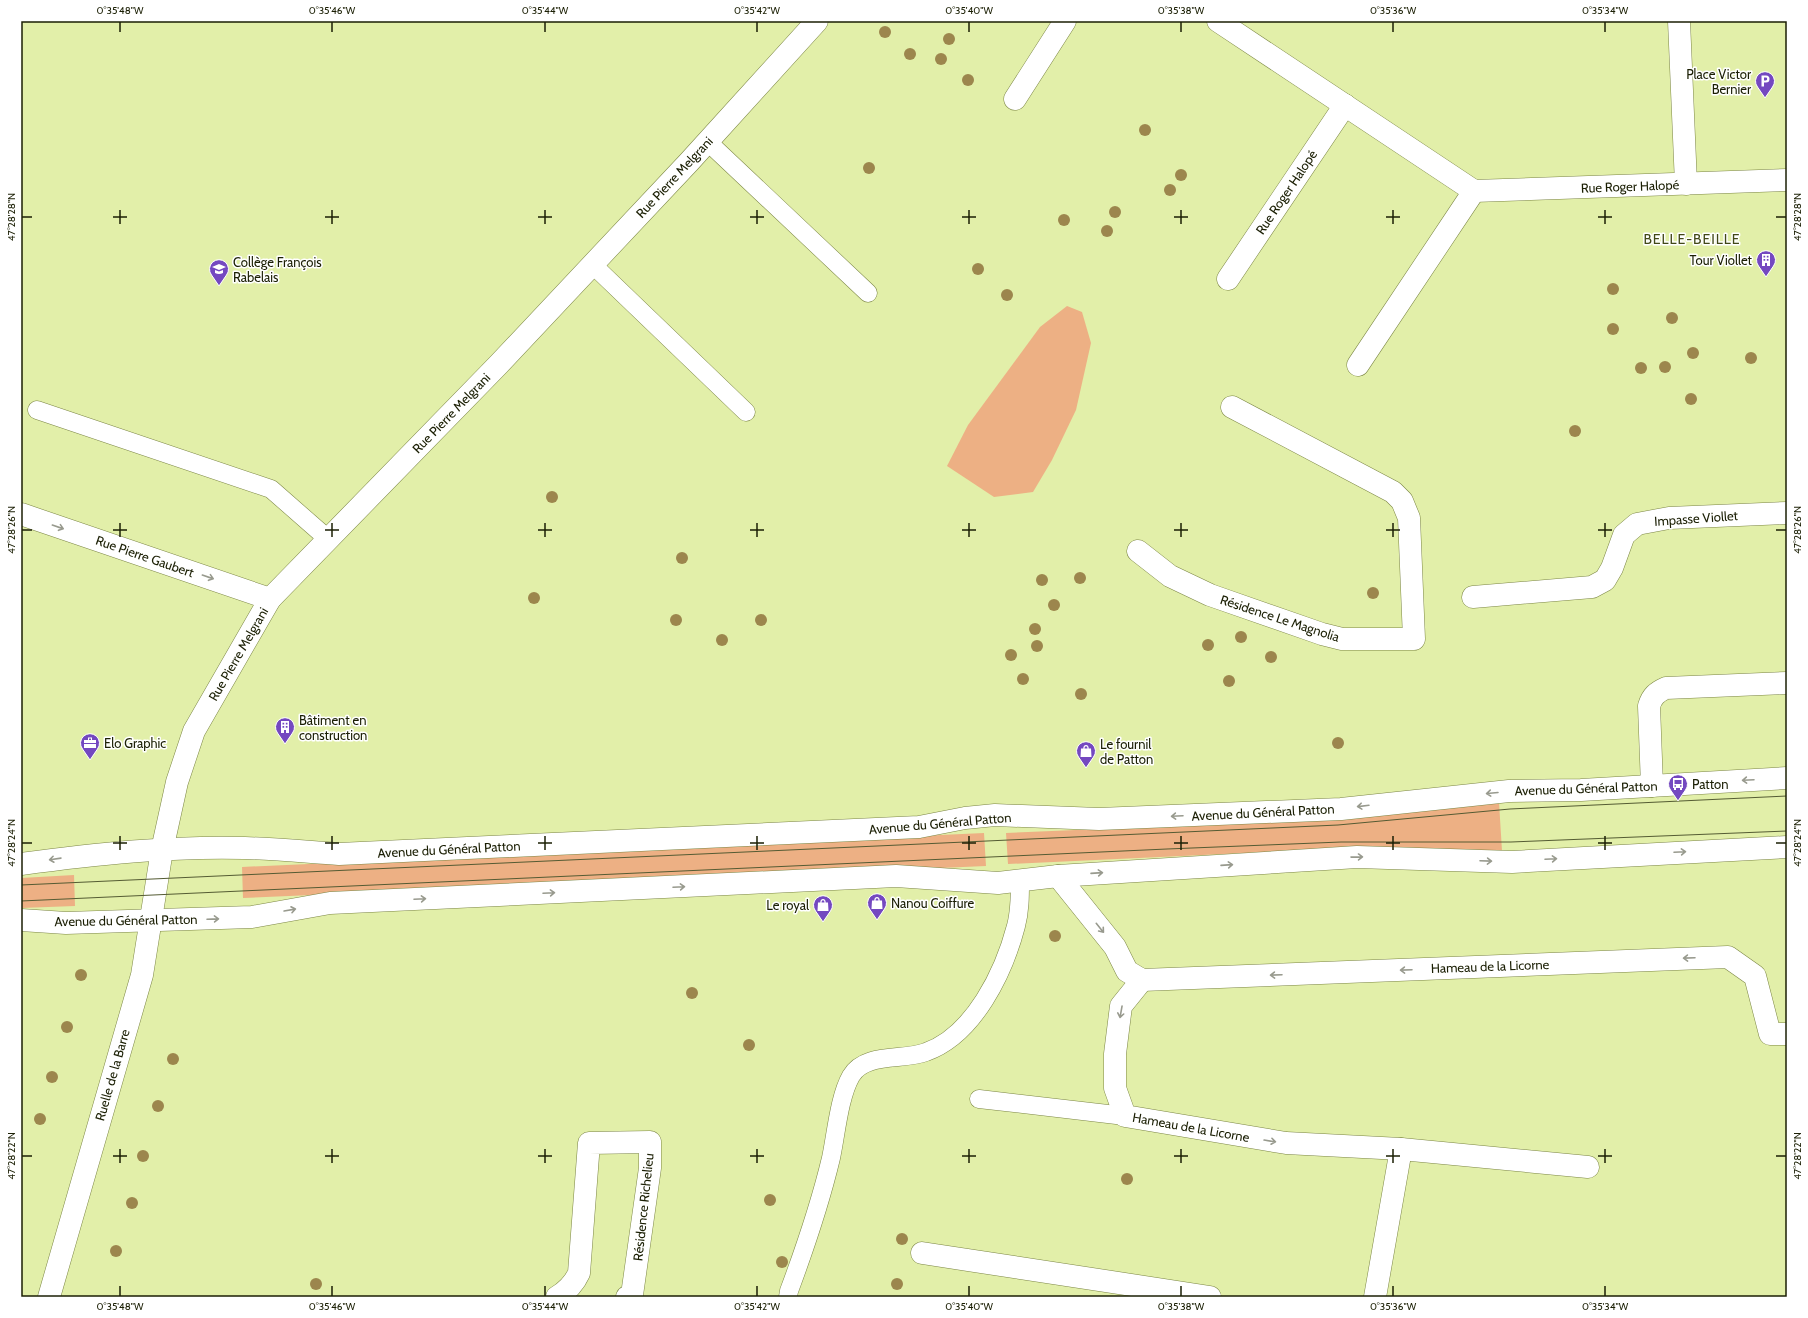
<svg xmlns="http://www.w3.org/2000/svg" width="1808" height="1318" font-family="Cabin,sans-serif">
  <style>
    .green { fill: #edb084 }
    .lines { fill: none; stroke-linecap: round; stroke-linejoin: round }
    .service-casing { stroke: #7c8645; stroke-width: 19 }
    .minor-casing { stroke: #7c8645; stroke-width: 23 }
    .tertiary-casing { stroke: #7c8645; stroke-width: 23 }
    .service { stroke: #fff; stroke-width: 18 }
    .minor { stroke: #fff; stroke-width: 22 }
    .tertiary { stroke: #fff; stroke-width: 22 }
    .tram { stroke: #545b33; stroke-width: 1 }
    .tree { fill: #9c864d }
    .oneway { stroke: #989a8e }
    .ticks { fill: none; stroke: #1b1f04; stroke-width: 1.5 }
    .labels { text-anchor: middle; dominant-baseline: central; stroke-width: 3; stroke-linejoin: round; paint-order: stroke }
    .poi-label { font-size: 13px; fill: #1b1f04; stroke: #fff; text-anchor: start }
    .street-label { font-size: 13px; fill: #1b1f04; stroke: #fff }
    .neighbourhood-label { font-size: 14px; letter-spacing: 1px; fill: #414816; stroke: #fff }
    .neatline { fill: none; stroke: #1b1f04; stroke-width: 1.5 }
    .ticks-label { font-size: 10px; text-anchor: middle; fill: #1b1f04 }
  </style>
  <rect width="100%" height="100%" fill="#e2efa9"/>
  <g class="green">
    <polygon points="1067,306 1082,312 1091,343 1076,410 1052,460 1033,492 994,497 947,466 968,425 1040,327"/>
    <polygon points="1499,802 1502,851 1331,849 1008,864 1006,833 1316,820"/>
    <polygon points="984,833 986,866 243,898 242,867"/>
    <polygon points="74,875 75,906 21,908 21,878"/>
  </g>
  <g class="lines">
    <g class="service-casing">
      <g id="service">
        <polyline points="708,142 868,293"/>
        <polyline points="592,264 746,412"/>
        <polyline points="37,410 271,489 328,539"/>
        <polyline points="979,1099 1125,1116"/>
        <path d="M 788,1297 L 789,1291 C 805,1248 820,1204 831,1158 C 836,1135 839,1097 851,1076 C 865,1052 903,1061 926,1052 C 974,1035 1004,972 1016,926 C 1020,911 1020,896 1020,881"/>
      </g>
    </g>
    <g class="minor-casing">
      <g id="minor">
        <polyline points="1218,21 1474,191 1787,180"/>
        <polyline points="1679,21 1686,184"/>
        <polyline points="1015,99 1065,21"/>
        <polyline points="1228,279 1345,105"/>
        <polyline points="1358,365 1474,191"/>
        <polyline points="21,514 270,599"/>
        <polyline points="1138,551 1170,576 1210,595 1322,634 1342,639 1414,639 1409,518 1402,501 1393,492 1232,407"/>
        <polyline points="1473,597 1592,587 1605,580 1612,568 1624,535 1637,524 1669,518 1787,513"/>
        <path d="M 1652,786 L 1649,706 C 1652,696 1657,692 1666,688 L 1787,683"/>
        <polyline points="1058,876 1115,947 1127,971 1142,980 1728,957 1755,976 1770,1034 1787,1034"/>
        <polyline points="1142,980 1121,1006 1115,1054 1115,1088 1125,1116 1286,1143 1401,1149 1588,1167"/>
        <polyline points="922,1253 1210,1297"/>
        <polyline points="49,1297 142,975 162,850 177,782 194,731 270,599 499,364 689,162 817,21"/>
        <path d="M 557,1297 C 567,1291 574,1284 579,1273 L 589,1143 L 650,1142 L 650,1168 L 632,1295 L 627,1297"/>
        <polyline points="1375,1297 1401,1149"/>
      </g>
    </g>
    <g class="tertiary-casing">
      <g id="tertiary">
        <path d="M 21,864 C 95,854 170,846 245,848 C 276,849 308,852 339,854 L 919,827 L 965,818 L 995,815 L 1099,819 L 1341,809 L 1509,791 L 1581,790 L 1787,778"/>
        <polyline points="21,920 66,923 252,917 330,903 896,876 998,883 1058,876 1357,857 1512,862 1787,847"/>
      </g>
    </g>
    <use href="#service" class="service"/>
    <use href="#minor" class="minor"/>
    <use href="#tertiary" class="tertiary"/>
    <g class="tram">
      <polyline points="21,885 1338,825 1510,809 1787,796"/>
      <polyline points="21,901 1167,849 1341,842 1511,842 1787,831"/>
    </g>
  </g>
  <g class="tree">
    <circle cx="885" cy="32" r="6"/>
    <circle cx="949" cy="39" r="6"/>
    <circle cx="910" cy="54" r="6"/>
    <circle cx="941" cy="59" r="6"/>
    <circle cx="968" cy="80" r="6"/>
    <circle cx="1145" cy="130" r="6"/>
    <circle cx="869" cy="168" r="6"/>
    <circle cx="1181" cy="175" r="6"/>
    <circle cx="1170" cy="190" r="6"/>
    <circle cx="1115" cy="212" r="6"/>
    <circle cx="1064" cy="220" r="6"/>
    <circle cx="1107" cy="231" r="6"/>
    <circle cx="978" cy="269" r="6"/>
    <circle cx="1613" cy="289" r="6"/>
    <circle cx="1007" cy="295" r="6"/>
    <circle cx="1672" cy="318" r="6"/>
    <circle cx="1613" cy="329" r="6"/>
    <circle cx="1693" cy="353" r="6"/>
    <circle cx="1751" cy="358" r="6"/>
    <circle cx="1665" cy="367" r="6"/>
    <circle cx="1641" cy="368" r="6"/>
    <circle cx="1691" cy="399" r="6"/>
    <circle cx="1575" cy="431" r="6"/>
    <circle cx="552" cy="497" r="6"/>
    <circle cx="682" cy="558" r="6"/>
    <circle cx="1080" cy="578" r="6"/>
    <circle cx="1042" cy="580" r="6"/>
    <circle cx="1373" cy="593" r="6"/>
    <circle cx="534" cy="598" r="6"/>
    <circle cx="1054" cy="605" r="6"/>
    <circle cx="676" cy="620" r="6"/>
    <circle cx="761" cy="620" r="6"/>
    <circle cx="1035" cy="629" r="6"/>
    <circle cx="1241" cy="637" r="6"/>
    <circle cx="722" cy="640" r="6"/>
    <circle cx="1208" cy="645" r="6"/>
    <circle cx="1037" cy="646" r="6"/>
    <circle cx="1011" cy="655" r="6"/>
    <circle cx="1271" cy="657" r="6"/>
    <circle cx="1023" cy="679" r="6"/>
    <circle cx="1229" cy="681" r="6"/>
    <circle cx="1081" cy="694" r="6"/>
    <circle cx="1338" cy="743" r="6"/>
    <circle cx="1055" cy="936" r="6"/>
    <circle cx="81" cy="975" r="6"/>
    <circle cx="692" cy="993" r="6"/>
    <circle cx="67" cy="1027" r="6"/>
    <circle cx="749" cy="1045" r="6"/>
    <circle cx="173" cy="1059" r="6"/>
    <circle cx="52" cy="1077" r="6"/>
    <circle cx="158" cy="1106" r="6"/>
    <circle cx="40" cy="1119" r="6"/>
    <circle cx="143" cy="1156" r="6"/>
    <circle cx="1127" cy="1179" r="6"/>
    <circle cx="770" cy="1200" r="6"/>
    <circle cx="132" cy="1203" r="6"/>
    <circle cx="902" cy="1239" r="6"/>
    <circle cx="116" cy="1251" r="6"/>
    <circle cx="782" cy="1262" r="6"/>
    <circle cx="316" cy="1284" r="6"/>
    <circle cx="897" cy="1284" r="6"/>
  </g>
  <defs><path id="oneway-shaft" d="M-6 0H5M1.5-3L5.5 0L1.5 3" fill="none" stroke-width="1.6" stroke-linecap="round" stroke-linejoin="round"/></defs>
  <g class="oneway">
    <use href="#oneway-shaft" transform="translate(58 527) rotate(19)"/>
    <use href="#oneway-shaft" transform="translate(208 577) rotate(19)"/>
    <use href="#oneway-shaft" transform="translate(1748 780) rotate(177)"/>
    <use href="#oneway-shaft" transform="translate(1492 793) rotate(175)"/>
    <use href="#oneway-shaft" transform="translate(1363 806) rotate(173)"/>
    <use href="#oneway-shaft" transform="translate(1177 816) rotate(177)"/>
    <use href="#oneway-shaft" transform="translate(1680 852) rotate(-3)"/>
    <use href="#oneway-shaft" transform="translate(1357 857) rotate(-1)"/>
    <use href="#oneway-shaft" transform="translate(55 859) rotate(172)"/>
    <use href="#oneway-shaft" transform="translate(1551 859) rotate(-3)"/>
    <use href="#oneway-shaft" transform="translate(1486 861) rotate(2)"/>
    <use href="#oneway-shaft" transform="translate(1227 865) rotate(-4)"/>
    <use href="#oneway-shaft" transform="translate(1097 873) rotate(-4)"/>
    <use href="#oneway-shaft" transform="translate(679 887) rotate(-3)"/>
    <use href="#oneway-shaft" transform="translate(549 893) rotate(-3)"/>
    <use href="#oneway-shaft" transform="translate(420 899) rotate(-3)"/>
    <use href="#oneway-shaft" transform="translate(290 910) rotate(-10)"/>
    <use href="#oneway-shaft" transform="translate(213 919) rotate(-2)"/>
    <use href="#oneway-shaft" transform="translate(1100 928) rotate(51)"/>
    <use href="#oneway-shaft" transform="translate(1689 958) rotate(178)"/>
    <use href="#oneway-shaft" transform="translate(1406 970) rotate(178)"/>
    <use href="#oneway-shaft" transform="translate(1276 975) rotate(178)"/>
    <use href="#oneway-shaft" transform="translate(1121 1012) rotate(100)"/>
    <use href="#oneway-shaft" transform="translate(1270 1141) rotate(9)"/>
  </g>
  <path class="ticks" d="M 120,22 L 120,32M 332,22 L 332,32M 545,22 L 545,32M 757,22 L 757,32M 969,22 L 969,32M 1181,22 L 1181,32M 1393,22 L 1393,32M 1605,22 L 1605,32M 120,210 L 120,224M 332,210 L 332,224M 545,210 L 545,224M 757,210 L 757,224M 969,210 L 969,224M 1181,210 L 1181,224M 1393,210 L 1393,224M 1605,210 L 1605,224M 22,217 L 32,217M 113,217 L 127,217M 325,217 L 339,217M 538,217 L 552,217M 750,217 L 764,217M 962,217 L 976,217M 1174,217 L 1188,217M 1386,217 L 1400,217M 1598,217 L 1612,217M 1776,217 L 1786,217M 120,523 L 120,537M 332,523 L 332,537M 545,523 L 545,537M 757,523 L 757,537M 969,523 L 969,537M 1181,523 L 1181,537M 1393,523 L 1393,537M 1605,523 L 1605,537M 22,530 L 32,530M 113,530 L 127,530M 325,530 L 339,530M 538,530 L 552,530M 750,530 L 764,530M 962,530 L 976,530M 1174,530 L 1188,530M 1386,530 L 1400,530M 1598,530 L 1612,530M 1776,530 L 1786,530M 120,836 L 120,850M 332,836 L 332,850M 545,836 L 545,850M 757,836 L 757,850M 969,836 L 969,850M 1181,836 L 1181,850M 1393,836 L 1393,850M 1605,836 L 1605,850M 22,843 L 32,843M 113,843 L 127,843M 325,843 L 339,843M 538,843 L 552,843M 750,843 L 764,843M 962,843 L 976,843M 1174,843 L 1188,843M 1386,843 L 1400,843M 1598,843 L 1612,843M 1776,843 L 1786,843M 120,1149 L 120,1163M 332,1149 L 332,1163M 545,1149 L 545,1163M 757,1149 L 757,1163M 969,1149 L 969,1163M 1181,1149 L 1181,1163M 1393,1149 L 1393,1163M 1605,1149 L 1605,1163M 22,1156 L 32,1156M 113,1156 L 127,1156M 325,1156 L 339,1156M 538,1156 L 552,1156M 750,1156 L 764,1156M 962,1156 L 976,1156M 1174,1156 L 1188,1156M 1386,1156 L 1400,1156M 1598,1156 L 1612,1156M 1776,1156 L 1786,1156M 120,1286 L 120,1296M 332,1286 L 332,1296M 545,1286 L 545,1296M 757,1286 L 757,1296M 969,1286 L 969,1296M 1181,1286 L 1181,1296M 1393,1286 L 1393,1296M 1605,1286 L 1605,1296"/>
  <defs>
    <g id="parking-pin" transform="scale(1)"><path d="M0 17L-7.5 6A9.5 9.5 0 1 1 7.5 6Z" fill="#7448c0" stroke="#fff"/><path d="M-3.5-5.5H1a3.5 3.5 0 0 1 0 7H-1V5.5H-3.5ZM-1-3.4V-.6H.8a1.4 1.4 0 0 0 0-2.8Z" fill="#fff"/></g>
    <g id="building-pin" transform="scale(1)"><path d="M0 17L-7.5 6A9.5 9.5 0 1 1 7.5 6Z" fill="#7448c0" stroke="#fff"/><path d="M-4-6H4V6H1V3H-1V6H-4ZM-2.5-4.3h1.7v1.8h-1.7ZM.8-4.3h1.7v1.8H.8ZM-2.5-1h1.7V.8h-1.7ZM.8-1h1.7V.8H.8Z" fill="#fff"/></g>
    <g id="school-pin" transform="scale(1)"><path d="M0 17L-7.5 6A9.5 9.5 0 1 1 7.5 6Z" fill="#7448c0" stroke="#fff"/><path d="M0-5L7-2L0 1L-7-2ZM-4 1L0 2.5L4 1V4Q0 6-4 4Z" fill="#fff"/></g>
    <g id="office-pin" transform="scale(1)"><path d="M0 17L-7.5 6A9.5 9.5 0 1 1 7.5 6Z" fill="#7448c0" stroke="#fff"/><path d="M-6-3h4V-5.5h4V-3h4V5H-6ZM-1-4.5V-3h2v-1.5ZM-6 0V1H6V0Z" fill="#fff"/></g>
    <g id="shop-pin" transform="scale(1)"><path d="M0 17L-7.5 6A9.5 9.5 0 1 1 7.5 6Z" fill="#7448c0" stroke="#fff"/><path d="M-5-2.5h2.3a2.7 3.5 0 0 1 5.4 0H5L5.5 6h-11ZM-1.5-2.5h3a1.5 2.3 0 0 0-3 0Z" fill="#fff"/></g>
    <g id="bus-pin" transform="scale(1)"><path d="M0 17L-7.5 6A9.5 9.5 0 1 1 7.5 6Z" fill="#7448c0" stroke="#fff"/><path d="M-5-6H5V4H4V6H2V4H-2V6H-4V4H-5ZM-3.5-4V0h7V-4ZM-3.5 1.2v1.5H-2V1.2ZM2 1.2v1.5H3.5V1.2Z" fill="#fff"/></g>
  </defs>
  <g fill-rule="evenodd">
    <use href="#parking-pin" x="1765" y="81"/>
    <use href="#building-pin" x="1766" y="260"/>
    <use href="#school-pin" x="219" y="269"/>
    <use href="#building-pin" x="285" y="727"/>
    <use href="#office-pin" x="90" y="743"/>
    <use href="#shop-pin" x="1086" y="751"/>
    <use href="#bus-pin" x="1678" y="784"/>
    <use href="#shop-pin" x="877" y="903"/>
    <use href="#shop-pin" x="823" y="905"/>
  </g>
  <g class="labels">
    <g class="poi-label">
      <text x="1751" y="74" text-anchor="end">Place Victor<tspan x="1751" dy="15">Bernier</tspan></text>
      <text x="1752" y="260" text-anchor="end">Tour Viollet</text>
      <text x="233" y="262">Collège François<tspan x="233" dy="15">Rabelais</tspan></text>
      <text x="299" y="720">Bâtiment en<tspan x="299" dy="15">construction</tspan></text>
      <text x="104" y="743">Elo Graphic</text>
      <text x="1100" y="744">Le fournil<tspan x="1100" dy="15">de Patton</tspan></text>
      <text x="1692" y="784">Patton</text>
      <text x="891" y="903">Nanou Coiffure</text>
      <text x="809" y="905" text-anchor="end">Le royal</text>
    </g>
    <g class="street-label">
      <text transform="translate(674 177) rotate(-47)">Rue Pierre Melgrani</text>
      <text transform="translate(1630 186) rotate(-2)">Rue Roger Halopé</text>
      <text transform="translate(1286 192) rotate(-56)">Rue Roger Halopé</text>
      <text transform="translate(451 413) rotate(-46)">Rue Pierre Melgrani</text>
      <text transform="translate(1696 518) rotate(-4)">Impasse Viollet</text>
      <text transform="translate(145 556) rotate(19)">Rue Pierre Gaubert</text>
      <text transform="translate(1280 618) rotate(18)">Résidence Le Magnolia</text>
      <text transform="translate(238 654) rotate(-60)">Rue Pierre Melgrani</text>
      <text transform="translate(1586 788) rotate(-2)">Avenue du Général Patton</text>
      <text transform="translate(1263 812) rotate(-3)">Avenue du Général Patton</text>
      <text transform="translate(940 823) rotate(-5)">Avenue du Général Patton</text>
      <text transform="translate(449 849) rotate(-3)">Avenue du Général Patton</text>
      <text transform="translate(126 920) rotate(-1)">Avenue du Général Patton</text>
      <text transform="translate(1490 966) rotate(-2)">Hameau de la Licorne</text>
      <text transform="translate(112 1075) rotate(-74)">Ruelle de la Barre</text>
      <text transform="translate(1191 1127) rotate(10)">Hameau de la Licorne</text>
      <text transform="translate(643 1207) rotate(-84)">Résidence Richelieu</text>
    </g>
    <g class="neighbourhood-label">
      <text x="1692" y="239">BELLE-BEILLE</text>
    </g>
  </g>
  <rect width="1808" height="1318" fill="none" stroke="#ffffff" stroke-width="44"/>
  <rect x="22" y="22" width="1764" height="1274" class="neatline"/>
  <g class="ticks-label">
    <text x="120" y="14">0°35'48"W</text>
    <text x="332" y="14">0°35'46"W</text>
    <text x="545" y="14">0°35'44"W</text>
    <text x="757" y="14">0°35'42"W</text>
    <text x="969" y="14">0°35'40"W</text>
    <text x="1181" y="14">0°35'38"W</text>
    <text x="1393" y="14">0°35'36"W</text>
    <text x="1605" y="14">0°35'34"W</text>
    <text transform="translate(11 217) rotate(-90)" y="4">47°28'28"N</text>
    <text transform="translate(1797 217) rotate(-90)" y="4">47°28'28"N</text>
    <text transform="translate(11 530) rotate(-90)" y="4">47°28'26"N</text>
    <text transform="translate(1797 530) rotate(-90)" y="4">47°28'26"N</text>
    <text transform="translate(11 843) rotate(-90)" y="4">47°28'24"N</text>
    <text transform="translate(1797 843) rotate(-90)" y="4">47°28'24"N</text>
    <text transform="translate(11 1156) rotate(-90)" y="4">47°28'22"N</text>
    <text transform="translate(1797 1156) rotate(-90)" y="4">47°28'22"N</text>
    <text x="120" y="1310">0°35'48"W</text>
    <text x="332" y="1310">0°35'46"W</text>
    <text x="545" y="1310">0°35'44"W</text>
    <text x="757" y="1310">0°35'42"W</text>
    <text x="969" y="1310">0°35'40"W</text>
    <text x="1181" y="1310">0°35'38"W</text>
    <text x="1393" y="1310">0°35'36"W</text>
    <text x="1605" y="1310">0°35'34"W</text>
  </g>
</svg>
